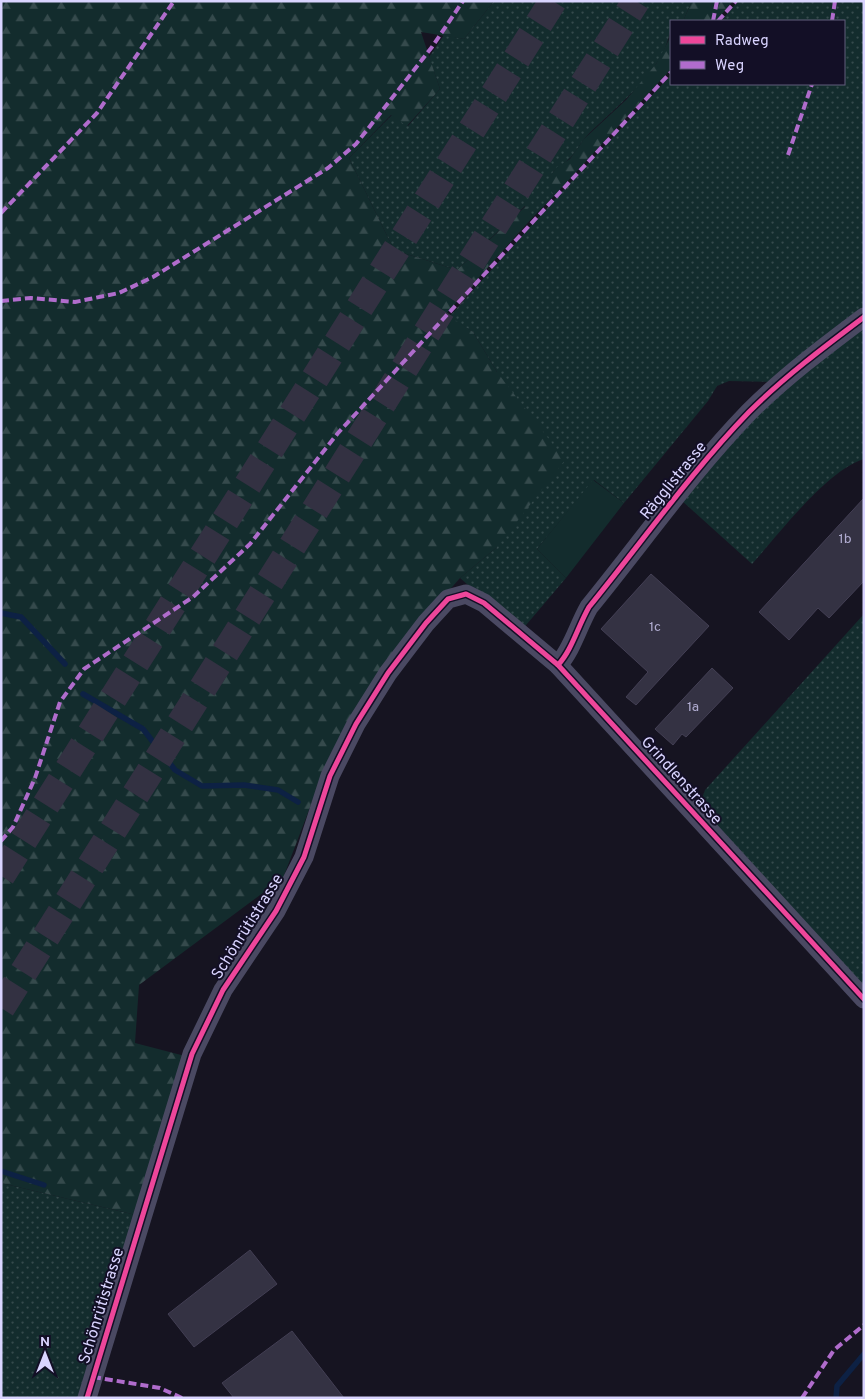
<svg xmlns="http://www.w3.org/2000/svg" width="865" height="1399" font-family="Overpass,sans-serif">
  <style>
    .grass { fill: url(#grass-dots) }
    .forest { fill: url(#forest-firs) }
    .green { fill: #132c2d }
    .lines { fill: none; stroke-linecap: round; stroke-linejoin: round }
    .stream { stroke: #0d2144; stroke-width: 5.5 }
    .building { fill: #343243; stroke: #433f54 }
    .highway-tunnel { stroke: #333142; stroke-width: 28; stroke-dasharray: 28 14; stroke-linecap: butt }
    .street { stroke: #4a4962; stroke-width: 19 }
    .quiet { stroke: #b06ccc; stroke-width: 4; stroke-dasharray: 8 4; stroke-linecap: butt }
    .cycleway-casing { stroke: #130f26; stroke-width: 8 }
    .cycleway { stroke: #ed469a; stroke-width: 5 }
    .labels { text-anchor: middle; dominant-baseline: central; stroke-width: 4; stroke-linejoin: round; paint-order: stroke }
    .number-label { font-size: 14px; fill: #b0acd0 }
    .street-label { font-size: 16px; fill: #d9d4ff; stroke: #130f26 }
  </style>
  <defs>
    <pattern id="grass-dots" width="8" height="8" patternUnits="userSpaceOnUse" patternTransform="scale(1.25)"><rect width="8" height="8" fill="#132c2d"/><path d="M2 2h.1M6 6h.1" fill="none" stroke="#354a4c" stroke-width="1.8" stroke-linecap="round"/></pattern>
    <pattern id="forest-firs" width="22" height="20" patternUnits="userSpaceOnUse" patternTransform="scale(1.25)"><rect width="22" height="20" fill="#132c2d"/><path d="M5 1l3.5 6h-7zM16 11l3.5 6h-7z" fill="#354a4c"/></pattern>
  </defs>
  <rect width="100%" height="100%" fill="#161421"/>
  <g class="grass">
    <path d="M 494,1 L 692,1 L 683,21 L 671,21 C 671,68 614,107 585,138 C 579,145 575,154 569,159 C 563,165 556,167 552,174 C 548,181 551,189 554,196 L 533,217 L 525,206 L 457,270 L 394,250 L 349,158 L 392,115 L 408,126 L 440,89 L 429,57 L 444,35 L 464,39 Z"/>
    <polygon points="738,1 864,1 864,311 774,382 729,381 717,386 708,401 624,503 594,480 537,549 566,578 521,631 460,578 497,547 497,372 473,332 449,317 556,198 671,75 671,84 844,84 844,21 721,21"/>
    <path d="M 864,322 L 864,459 C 827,470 778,535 752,564 L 681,500 L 771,398 Z"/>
    <polygon points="864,614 864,997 703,817 700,804 705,790"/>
    <polygon points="1,1183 136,1215 87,1398 1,1398"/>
  </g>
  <g class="forest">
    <polygon points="1,1 494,1 464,39 421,32 440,89 407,126 391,115 349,158 394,250 457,270 526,206 533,217 446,314 473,332 497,372 565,460 497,547 460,578 382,667 330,755 283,878 139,985 135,1043 185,1056 136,1215 1,1183"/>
    <polygon points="692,1 733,1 716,21 683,21"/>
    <polygon points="671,36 671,69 554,196 550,187 550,176 557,167 570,159 584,139 626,100 656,64"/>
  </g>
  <polygon class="green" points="593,480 624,503 566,578 537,549"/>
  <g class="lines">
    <g class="stream">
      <polyline points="1,613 21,617 65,664"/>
      <polyline points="83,694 143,729 175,770 202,786 244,785 278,790 298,802"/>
      <polyline points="1,1171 44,1185"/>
      <polyline points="836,1398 837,1386 864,1354"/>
    </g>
  </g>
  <g class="building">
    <polygon points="864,498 864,581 829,618 818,608 789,640 759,612"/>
    <polygon points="651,574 709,626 636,705 626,697 648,672 601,629"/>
    <polygon points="712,668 733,688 686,737 682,734 673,745 655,729"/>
    <polygon points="250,1250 277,1284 194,1347 168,1314"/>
    <polygon points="292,1331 344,1398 234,1398 222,1383"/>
  </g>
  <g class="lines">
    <g class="highway-tunnel">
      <polyline points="1,876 553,1"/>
      <polyline points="1,1008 636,1"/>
    </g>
    <g class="street">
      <path d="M 558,665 C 572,650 578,626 589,607 C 642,542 691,472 749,412 C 784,377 824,347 864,317"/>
      <polyline points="87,1398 192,1054 223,990 276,911 304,857 330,776 356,724 388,673 426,623 448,599 466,594 484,603 558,665 864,999"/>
    </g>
    <g class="quiet">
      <polyline points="713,21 717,1"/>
      <polyline points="718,21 736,1"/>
      <polyline points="832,21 835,1"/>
      <polyline points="788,155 812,84"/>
      <polyline points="1,213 97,113 174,1"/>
      <polyline points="1,301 31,298 75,302 119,293 153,277 328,168 356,144 432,47 463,1"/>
      <polyline points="1,841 13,827 35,778 60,702 84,669 193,597 250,544 338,433 671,72"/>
      <polyline points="93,1377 160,1388 182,1398"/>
      <polyline points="802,1398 834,1350 864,1325"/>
    </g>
    <g class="cycleway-casing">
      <g id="cycleway">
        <path d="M 558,665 C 572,650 578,626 589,607 C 642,542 691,472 749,412 C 784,377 824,347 864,317"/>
        <polyline points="87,1398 192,1054 223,990 276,911 304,857 330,776 356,724 388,673 426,623 448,599 466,594 484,603 558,665 864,999"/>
      </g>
    </g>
    <use href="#cycleway" class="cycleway"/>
  </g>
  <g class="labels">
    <g class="number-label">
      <text x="845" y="539">1b</text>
      <text x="655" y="627">1c</text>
      <text x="693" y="707">1a</text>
    </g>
    <g class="street-label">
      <text transform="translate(674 481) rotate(-51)">Rägglistrasse</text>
      <text transform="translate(681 781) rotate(48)">Grindlenstrasse</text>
      <text transform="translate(248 927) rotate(-58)">Schönrütistrasse</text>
      <text transform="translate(102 1306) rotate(-73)">Schönrütistrasse</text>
    </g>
  </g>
  <rect width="865" height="1399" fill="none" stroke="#d9d4ff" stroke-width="5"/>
  <rect x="670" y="20" width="175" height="65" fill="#130f26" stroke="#625e7d"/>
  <rect x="680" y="36" width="25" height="8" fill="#ed469a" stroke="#625e7d"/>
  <text x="715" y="45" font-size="15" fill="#d9d4ff">Radweg</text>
  <rect x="680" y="61" width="25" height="8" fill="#b06ccc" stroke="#625e7d"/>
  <text x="715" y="70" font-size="15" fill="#d9d4ff">Weg</text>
  <g transform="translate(45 1354)" stroke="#130f26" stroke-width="4" paint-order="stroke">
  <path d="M0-4L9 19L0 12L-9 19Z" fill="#d9d4ff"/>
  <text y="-8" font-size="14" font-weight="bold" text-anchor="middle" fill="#d9d4ff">N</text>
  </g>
</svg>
